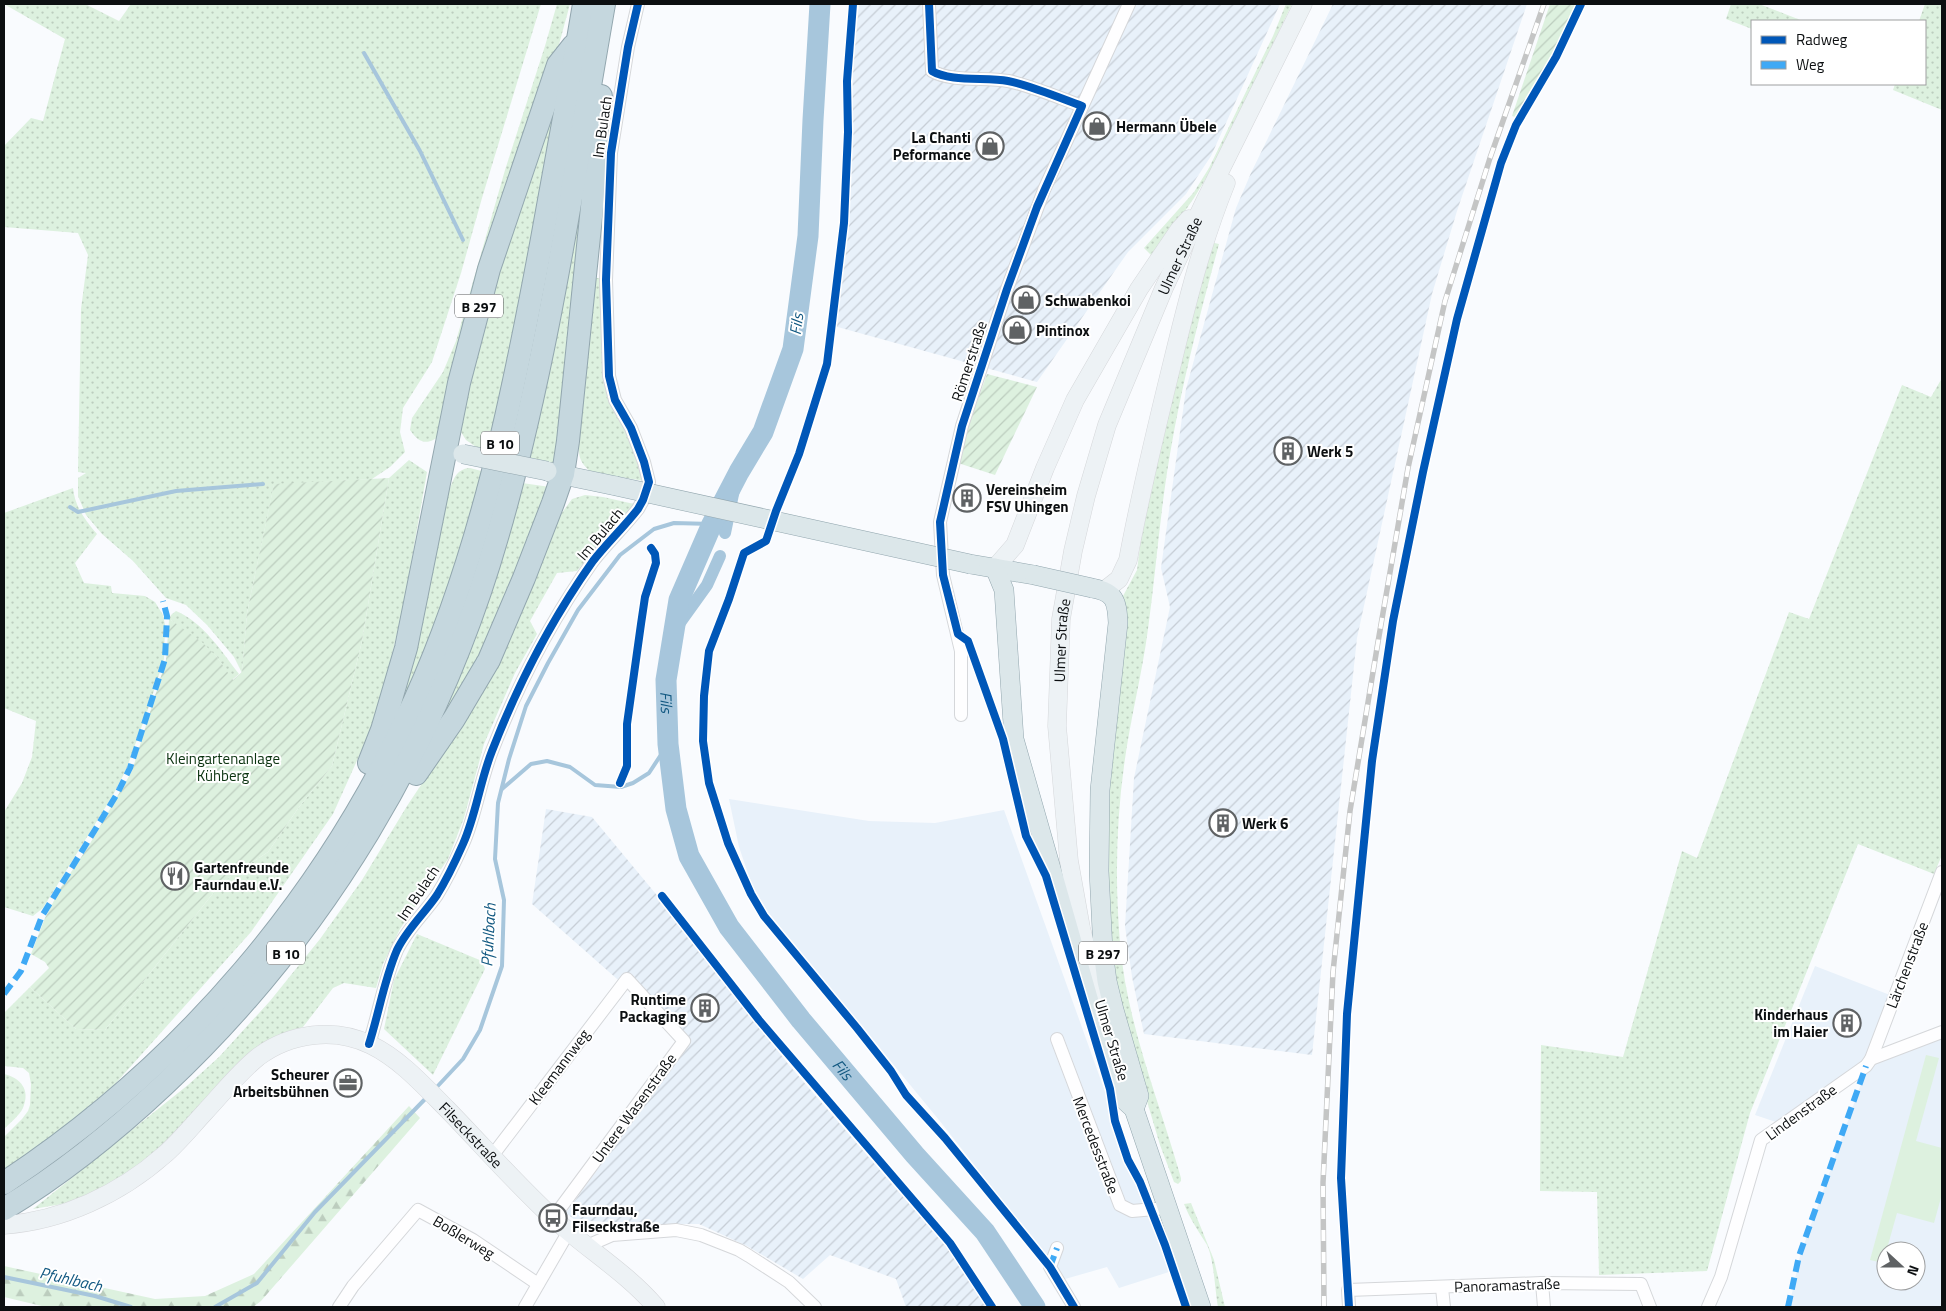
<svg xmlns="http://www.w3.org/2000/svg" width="1946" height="1311" font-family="'Titillium Web',sans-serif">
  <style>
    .built { fill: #e8f1fa; fill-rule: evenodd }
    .industrial { fill: url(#industrial-furrows) }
    .grass { fill: url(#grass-dots) }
    .forest { fill: url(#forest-firs) }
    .park { fill: #ddf1df }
    .garden { fill: url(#garden-furrows) }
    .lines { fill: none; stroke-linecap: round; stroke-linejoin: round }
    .stream { stroke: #a7c6dc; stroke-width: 4 }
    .canal { stroke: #a7c6dc; stroke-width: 12 }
    .river { stroke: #a7c6dc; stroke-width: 21 }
    .street-casing { stroke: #d5d7da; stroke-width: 14 }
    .secondary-casing { stroke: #d5d7da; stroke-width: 19 }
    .primary-casing { stroke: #92a6ae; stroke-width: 20 }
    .highway-casing { stroke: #92a6ae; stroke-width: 24 }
    .street { stroke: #fefeff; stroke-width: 12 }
    .secondary { stroke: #edf2f5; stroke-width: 18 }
    .primary { stroke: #dce7ea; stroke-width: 19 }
    .highway { stroke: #c5d7de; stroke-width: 22 }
    .rail-casing { stroke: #c4c5c5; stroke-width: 5.5 }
    .rail { stroke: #fff; stroke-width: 4; stroke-dasharray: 11; stroke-linecap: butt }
    .primary-bridge-casing { stroke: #92a6ae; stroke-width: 20; stroke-linecap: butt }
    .primary-bridge { stroke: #dce7ea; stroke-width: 19 }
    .quiet { stroke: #3fa9f5; stroke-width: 6; stroke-dasharray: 12 6; stroke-linecap: butt }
    .cycleway-casing { stroke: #fff; stroke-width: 11 }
    .cycleway { stroke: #0057b8; stroke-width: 8 }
    .labels { text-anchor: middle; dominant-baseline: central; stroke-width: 4; stroke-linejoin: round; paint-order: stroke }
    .shield { fill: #fff; stroke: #555758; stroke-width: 1 }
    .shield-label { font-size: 14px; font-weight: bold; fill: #0c0f11 }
    .poi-label { font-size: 15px; font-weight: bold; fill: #0c0f11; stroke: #fff; text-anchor: start }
    .street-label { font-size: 15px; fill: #0c0f11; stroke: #fff }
    .park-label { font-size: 15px; fill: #0b3310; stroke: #fff }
    .water-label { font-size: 16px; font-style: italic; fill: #115881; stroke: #fff }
  </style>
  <defs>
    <pattern id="industrial-furrows" width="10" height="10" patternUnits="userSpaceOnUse" patternTransform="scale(1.25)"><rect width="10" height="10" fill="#e8f1fa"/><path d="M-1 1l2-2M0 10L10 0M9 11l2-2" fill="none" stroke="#c6cdd5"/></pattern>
    <pattern id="grass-dots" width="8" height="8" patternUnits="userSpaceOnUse" patternTransform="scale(1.25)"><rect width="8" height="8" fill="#ddf1df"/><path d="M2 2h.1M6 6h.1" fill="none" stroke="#bccdbe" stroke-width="1.8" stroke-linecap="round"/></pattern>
    <pattern id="forest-firs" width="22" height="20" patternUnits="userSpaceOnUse" patternTransform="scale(1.25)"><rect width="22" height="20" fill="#ddf1df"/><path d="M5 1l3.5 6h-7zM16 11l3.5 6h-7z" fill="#bccdbe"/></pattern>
    <pattern id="garden-furrows" width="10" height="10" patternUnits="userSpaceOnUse" patternTransform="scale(1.25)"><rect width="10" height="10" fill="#ddf1df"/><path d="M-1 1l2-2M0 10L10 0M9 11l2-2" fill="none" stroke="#bccdbe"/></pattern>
  </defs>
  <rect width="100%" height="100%" fill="#f9fbfe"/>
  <g class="built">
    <polygon points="729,799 869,821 935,823 1004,810 1151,1220 1172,1271 1119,1288 1107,1267 1058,1281 1004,1203 939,1120 767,911 752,885 739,847"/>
    <polygon points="1815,966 1890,995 1865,1060 1776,1122 1755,1115"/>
    <path d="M 1942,1034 L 1942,1307 L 1789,1307 L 1800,1256 L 1867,1067 ZM 1886,1251 L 1916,1251 L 1916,1281 L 1886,1281 Z"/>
  </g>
  <g class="industrial">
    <polygon points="859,4 1280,4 1211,156 1186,194 1128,252 1037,382 834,326 849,222 853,61"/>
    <polygon points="1333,4 1527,4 1457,211 1432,294 1357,638 1312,1055 1144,1034 1132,977 1125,926 1134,778 1170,607 1161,568 1186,389 1236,208 1251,173"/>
    <polygon points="546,809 592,817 665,905 686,935 789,1065 949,1250 988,1307 906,1307 896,1279 830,1255 803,1279 747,1246 699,1224 641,1224 575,1220 566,1213 685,1048 625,986 532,904"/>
  </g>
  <g class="grass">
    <polygon points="4,4 85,4 119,21 131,4 541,4 482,198 461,273 432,362 403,408 400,432 405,452 390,467 372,479 274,485 247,613 242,673 234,657 207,625 186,605 166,598 133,561 102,534 86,515 78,496 78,478 86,473 78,472 81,309 88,255 78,233 4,227 4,146 31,118 43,121 65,39"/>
    <path d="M 557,4 L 570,4 L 554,63 L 442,434 C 429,445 420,445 410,430 L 412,418 L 443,372 L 456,341 L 505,170 L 545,46 Z"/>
    <polygon points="1286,4 1292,4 1216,162 1194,198 1153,257 1144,248 1194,192 1209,168 1273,36"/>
    <polygon points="1731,4 1759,4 1803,21 1752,21 1752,29 1726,19"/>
    <polygon points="1925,4 1942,4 1942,110 1893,90 1895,84 1925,84 1925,21 1919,21"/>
    <polygon points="557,97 559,99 491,449 476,447 466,440 459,429 494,285"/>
    <polygon points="588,145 587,227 554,463 526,457"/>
    <path d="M 1210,242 L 1219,244 C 1200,314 1182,383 1170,454 C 1160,512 1156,571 1148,629 C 1142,675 1130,720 1124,766 C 1116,824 1115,884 1120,943 C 1127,1025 1159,1100 1181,1178 L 1181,1181 L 1178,1184 L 1174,1182 L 1160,1145 L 1124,1024 L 1109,936 L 1107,825 L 1123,596 L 1137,570 L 1142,531 L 1158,455 Z"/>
    <path d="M 596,278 L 603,278 L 605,378 L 627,431 L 644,481 L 591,472 C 578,461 579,455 578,439 Z"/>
    <polygon points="1942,378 1942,855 1934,874 1858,844 1750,1113 1707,1271 1599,1275 1597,1192 1540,1191 1541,1045 1623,1057 1682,851 1697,858 1789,612 1809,619 1902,385 1931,397"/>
    <polygon points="409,460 427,472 403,609 377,716 333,814 251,932 115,1084 59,1132 4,1170 4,1137 22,1119 28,1111 30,1105 31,1084 29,1073 23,1068 4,1066 4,1013 30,987 76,1029 105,1030 222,882 268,852 299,807 332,766 362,641 389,478"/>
    <path d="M 470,468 L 485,472 L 450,590 L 394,727 L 448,494 C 453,481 455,469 470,468 Z"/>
    <polygon points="522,483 550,487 550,491 472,672 432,733"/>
    <path d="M 73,488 C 75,507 85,520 97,534 L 75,563 L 84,583 L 111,586 L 112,593 L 145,596 L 155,602 L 163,615 L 165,625 L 164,659 L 148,709 L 126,770 L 113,795 L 43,908 L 33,916 L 4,907 L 4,812 L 22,783 L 32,757 L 36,721 L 4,708 L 4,513 Z"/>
    <polygon points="585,495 603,497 634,504 628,514 596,547 577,571 557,573 530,621 537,634 515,673 484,744 464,818 448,859 400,929 383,964 376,988 344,983 333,988 303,1027 276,1036 258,1050 162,1149 129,1175 68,1203 33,1209 188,1085 219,1057 270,1001 320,939 362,880 407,806 467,716 528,595 561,514 572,499"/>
    <path d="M 176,611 C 203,622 222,652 239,674 L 232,680 L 217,657 L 171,620 L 171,615 Z"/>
    <polygon points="417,934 482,961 485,969 433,1075 384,1029 394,980"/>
    <path d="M 4,1074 C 20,1078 31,1089 23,1108 C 19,1116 10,1123 4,1129 Z"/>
    <path d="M 1191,1203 L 1214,1260 L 1225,1307 L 1218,1307 C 1215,1291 1214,1259 1207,1245 C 1199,1232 1190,1219 1184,1204 Z"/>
  </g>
  <polygon class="forest" points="409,1106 420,1118 261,1301 253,1307 46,1307 4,1297 4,1266 155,1299 205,1296 254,1274"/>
  <polygon class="park" points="1926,1055 1939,1058 1916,1141 1942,1148 1942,1194 1934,1223 1897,1213 1883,1263 1870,1260"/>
  <g class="garden">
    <polygon points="1550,4 1577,4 1553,55 1515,117 1512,116"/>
    <polygon points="987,374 1037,387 995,475 958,463 964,438"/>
    <polygon points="389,478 362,641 332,766 299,807 268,852 222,882 105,1030 76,1029 30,987 49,968 45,962 31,954 45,918 61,887 88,847 132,771 166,660 169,620 171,615 171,620 203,643 217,657 233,680 242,672 247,613 274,484"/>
  </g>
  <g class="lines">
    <g class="stream">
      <polyline points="364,53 420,151 463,240"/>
      <polyline points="70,507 78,512 176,491 263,484"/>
      <polyline points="502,789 531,764 547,761 570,767 595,785 621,787 633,783 649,773 668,744"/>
      <polyline points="435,1089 463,1059 480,1030 502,966 504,900 495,859 498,803 509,759 526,706 548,663 578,610 620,555 654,529 674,523 712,524"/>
      <polyline points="4,1277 95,1296 131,1307"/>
      <polyline points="215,1307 257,1283 315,1212 428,1096"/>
    </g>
    <g class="canal">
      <polyline points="725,533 737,475"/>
      <polyline points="674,631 707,585 720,556"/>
    </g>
    <path class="river" id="s1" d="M 820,4 L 813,120 L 808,236 L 793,349 L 763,432 L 739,472 L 712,524 L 679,600 L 666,680 L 668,744 L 676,809 L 689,856 L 729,927 L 801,1020 L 915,1155 L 985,1232 L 1035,1307"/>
    <g class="street-casing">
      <g id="street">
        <path d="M 929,4 L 932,71 C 950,82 986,77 1008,81 C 1029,85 1060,98 1082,106"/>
        <polyline points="961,715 961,651 943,575 940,522 962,426 1007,289 1044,190 1129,4"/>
        <polyline points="1057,1039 1120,1205 1132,1211 1166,1208"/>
        <path d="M 369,1044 C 379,1013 384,980 397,950 C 407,929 424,914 437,895 C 447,879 455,862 463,844 C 476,815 480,781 492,751 C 518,684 552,619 593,561 C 607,543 624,527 638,509 L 643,500 L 649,482 L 644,462 L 631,428 L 615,400 L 609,376 L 606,280 L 611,153 L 628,47 L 638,4"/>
        <polyline points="1871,1059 1942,872"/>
        <polyline points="492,1156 627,979 684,1041 553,1218"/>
        <polyline points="587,1246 612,1235 676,1230 701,1235 739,1250 749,1256 789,1282 815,1307"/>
        <polyline points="1057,1248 1050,1267 1074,1307"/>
        <polyline points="1542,1283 1544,1307"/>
        <polyline points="1442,1288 1444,1307"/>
        <polyline points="339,1307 353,1286 418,1210 473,1240 538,1284"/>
        <polyline points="525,1307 569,1231"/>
        <polyline points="1349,1307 1348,1290 1542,1283 1641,1284 1650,1307"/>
        <polyline points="1708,1307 1721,1277 1761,1140 1866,1066 1871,1059 1942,1032"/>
      </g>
    </g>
    <g class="secondary-casing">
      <g id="secondary">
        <polyline points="995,568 1015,545 1045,468 1075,400 1139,289 1179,230 1189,219"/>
        <path d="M 1105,590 L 1119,579 L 1128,560 C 1140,494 1156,429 1172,364 C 1187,302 1202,242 1226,183"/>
        <path id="s2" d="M 1115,1053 L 1096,988 L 1081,928 L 1069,861 L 1057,726 L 1061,619 L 1073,551 L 1086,496 L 1107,425 L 1164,288 L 1205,201 L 1303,4"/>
        <path id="s3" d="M 4,1225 C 62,1221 120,1194 164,1155 C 178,1143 191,1127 204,1113 C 221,1095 238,1073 258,1057 C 290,1033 335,1027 371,1045 C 400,1059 424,1086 447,1109 C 482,1145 516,1184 553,1218 C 587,1249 627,1273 656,1307"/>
      </g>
    </g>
    <g class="primary-casing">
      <g id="primary">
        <polyline points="549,472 616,486"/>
        <polyline points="970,564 1034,575"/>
        <polyline points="995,568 1004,590 1014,739 1090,1005 1122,1098 1134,1109 1201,1307"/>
        <path d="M 1092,588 C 1115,592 1117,601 1118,623 L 1100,790 L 1099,871 L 1103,951 L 1107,981 L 1114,1010 L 1139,1096 L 1134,1109"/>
      </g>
    </g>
    <g class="highway-casing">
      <g id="highway">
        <polyline points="369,763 382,730 406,648 459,383 489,269 558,65 573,46"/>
        <polyline points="416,774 454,719 489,660 524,578 553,503 563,474 568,441 592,207 601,96"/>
        <path d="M 4,1183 C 183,1065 327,896 415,700 C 481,554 513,396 542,239 C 556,161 571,82 584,4"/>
        <path d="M 4,1209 C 62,1174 115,1131 164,1085 C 324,935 438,744 498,534 C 548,361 573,181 604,4"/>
      </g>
    </g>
    <use href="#street" class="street"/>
    <use href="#secondary" class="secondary"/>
    <use href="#primary" class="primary"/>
    <use href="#highway" class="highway"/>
    <g class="rail-casing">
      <polyline id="rail" points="1324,1307 1323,1183 1333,972 1350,811 1378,642 1408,468 1445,301 1490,158 1544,4"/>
    </g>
    <use href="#rail" class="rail"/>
    <g class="primary-bridge-casing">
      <g id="primary-bridge">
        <polyline points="463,454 547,471"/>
        <polyline points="616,486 970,564"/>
        <polyline points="1034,575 1092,588"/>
      </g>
    </g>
    <use href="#primary-bridge" class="primary-bridge"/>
    <g class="quiet">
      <polyline points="4,994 21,971 42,916 117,794 130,768 165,659 167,616 163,601"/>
      <polyline points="1050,1267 1057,1248"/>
      <polyline points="4,1307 5,1307"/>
      <polyline points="1788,1307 1799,1256 1866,1066"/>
    </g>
    <g class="cycleway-casing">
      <g id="cycleway">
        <polyline points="853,4 847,81 848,132 844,223 827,364 799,454 776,511 766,541 744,553 729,599 709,651 704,696 703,741 709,783 728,843 751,894 764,916 857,1028 891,1071 906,1095 945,1138 1050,1267 1074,1307"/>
        <path d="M 929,4 L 932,71 C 950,82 986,77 1008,81 C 1029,85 1060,98 1082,106 L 1037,207 L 1007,289 L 962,426 L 940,522 L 943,575 L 958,634 L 968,641 L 1003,739 L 1026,836 L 1046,876 L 1110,1089 L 1115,1121 L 1128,1160 L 1140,1182 L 1165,1245 L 1186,1307"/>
        <polyline points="620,783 627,766 627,724 641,624 645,597 656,563 655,554 651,548"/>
        <polyline points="662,896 759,1020 950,1243 992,1307"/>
        <path d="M 369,1044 C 379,1013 384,980 397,950 C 407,929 424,914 437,895 C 447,879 455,862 463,844 C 476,815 480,781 492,751 C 518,684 552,619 593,561 C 607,543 624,527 638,509 L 643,500 L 649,482 L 644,462 L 631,428 L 615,400 L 609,376 L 606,280 L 611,153 L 628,47 L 638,4"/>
        <polyline points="1349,1307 1341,1178 1347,1014 1372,761 1393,621 1423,472 1457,319 1501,163 1516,125 1556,57 1581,4"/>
      </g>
    </g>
    <use href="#cycleway" class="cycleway"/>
  </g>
  <defs>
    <g id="shop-ring" transform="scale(1.4375)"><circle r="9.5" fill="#fff" stroke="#5f6264" stroke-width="1.5"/><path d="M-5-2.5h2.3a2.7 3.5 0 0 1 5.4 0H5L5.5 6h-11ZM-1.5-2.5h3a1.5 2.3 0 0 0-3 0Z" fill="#5f6264"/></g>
    <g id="building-ring" transform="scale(1.4375)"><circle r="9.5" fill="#fff" stroke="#5f6264" stroke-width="1.5"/><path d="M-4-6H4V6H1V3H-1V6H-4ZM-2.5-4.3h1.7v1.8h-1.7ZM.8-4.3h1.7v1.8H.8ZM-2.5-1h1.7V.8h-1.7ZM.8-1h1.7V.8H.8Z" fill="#5f6264"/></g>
    <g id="restaurant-ring" transform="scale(1.4375)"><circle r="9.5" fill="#fff" stroke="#5f6264" stroke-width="1.5"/><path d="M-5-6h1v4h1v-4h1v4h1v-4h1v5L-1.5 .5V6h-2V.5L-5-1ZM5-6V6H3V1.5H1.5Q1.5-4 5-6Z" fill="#5f6264"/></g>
    <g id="office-ring" transform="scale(1.4375)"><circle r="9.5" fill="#fff" stroke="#5f6264" stroke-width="1.5"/><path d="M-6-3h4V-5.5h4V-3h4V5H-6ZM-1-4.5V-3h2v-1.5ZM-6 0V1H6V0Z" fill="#5f6264"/></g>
    <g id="bus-ring" transform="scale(1.4375)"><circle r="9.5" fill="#fff" stroke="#5f6264" stroke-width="1.5"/><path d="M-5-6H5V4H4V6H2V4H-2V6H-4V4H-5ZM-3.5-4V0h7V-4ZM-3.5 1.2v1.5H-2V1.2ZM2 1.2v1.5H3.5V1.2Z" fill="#5f6264"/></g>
  </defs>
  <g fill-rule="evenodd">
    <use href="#shop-ring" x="1097" y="126"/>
    <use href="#shop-ring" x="990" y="146"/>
    <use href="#shop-ring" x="1026" y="300"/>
    <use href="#shop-ring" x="1017" y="330"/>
    <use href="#building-ring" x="1288" y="451"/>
    <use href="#building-ring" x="967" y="498"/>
    <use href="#building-ring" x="1223" y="823"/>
    <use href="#restaurant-ring" x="175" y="876"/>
    <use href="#building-ring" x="705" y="1008"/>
    <use href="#building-ring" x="1847" y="1023"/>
    <use href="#office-ring" x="348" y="1083"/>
    <use href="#bus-ring" x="553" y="1218"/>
  </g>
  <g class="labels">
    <g class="shield">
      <rect x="455" y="294.5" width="48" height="23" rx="4"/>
      <rect x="481" y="431.5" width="38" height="23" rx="4"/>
      <rect x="267" y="941.5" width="38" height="23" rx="4"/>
      <rect x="1079" y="941.5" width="48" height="23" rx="4"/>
    </g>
    <g class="shield-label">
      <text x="479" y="306">B 297</text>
      <text x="500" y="443">B 10</text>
      <text x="286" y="953">B 10</text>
      <text x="1103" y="953">B 297</text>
    </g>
    <g class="poi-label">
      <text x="1116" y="126">Hermann Übele</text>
      <text x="971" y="137" text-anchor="end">La Chanti<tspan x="971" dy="17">Peformance</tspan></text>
      <text x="1045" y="300">Schwabenkoi</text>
      <text x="1036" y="330">Pintinox</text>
      <text x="1307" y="451">Werk 5</text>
      <text x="986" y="489">Vereinsheim<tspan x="986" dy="17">FSV Uhingen</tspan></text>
      <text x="1242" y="823">Werk 6</text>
      <text x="194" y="867">Gartenfreunde<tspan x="194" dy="17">Faurndau e.V.</tspan></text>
      <text x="686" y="999" text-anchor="end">Runtime<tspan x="686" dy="17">Packaging</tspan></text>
      <text x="1828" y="1014" text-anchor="end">Kinderhaus<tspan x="1828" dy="17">im Haier</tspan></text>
      <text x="329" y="1074" text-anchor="end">Scheurer<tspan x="329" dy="17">Arbeitsbühnen</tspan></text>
      <text x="572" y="1209">Faurndau,<tspan x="572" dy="17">Filseckstraße</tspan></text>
    </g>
    <g class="street-label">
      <text transform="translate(602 127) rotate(-82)">Im Bulach</text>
      <text stroke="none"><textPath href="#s2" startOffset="824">Ulmer Straße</textPath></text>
      <text transform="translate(969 361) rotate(-72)">Römerstraße</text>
      <text transform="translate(600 534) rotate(-50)">Im Bulach</text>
      <text stroke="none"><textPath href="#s2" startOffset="419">Ulmer Straße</textPath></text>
      <text transform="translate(418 893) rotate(-56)">Im Bulach</text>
      <text transform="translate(1907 965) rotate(-69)">Lärchenstraße</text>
      <text transform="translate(1112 1040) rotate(73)">Ulmer Straße</text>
      <text transform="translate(559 1067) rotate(-53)">Kleemannweg</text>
      <text transform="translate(634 1108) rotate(-54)">Untere Wasenstraße</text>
      <text transform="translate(1801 1112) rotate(-36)">Lindenstraße</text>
      <text stroke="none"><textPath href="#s3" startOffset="568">Filseckstraße</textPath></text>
      <text transform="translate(1096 1145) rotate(69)">Mercedesstraße</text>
      <text transform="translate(464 1237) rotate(31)">Boßlerweg</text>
      <text transform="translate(1507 1285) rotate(-2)">Panoramastraße</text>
    </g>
    <g class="park-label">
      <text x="223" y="758">Kleingartenanlage<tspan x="223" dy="17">Kühberg</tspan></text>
    </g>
    <g class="water-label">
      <text transform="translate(796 324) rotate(-82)">Fils</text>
      <text stroke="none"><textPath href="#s1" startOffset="726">Fils</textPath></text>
      <text transform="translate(488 935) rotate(-87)">Pfuhlbach</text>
      <text stroke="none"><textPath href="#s1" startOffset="1146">Fils</textPath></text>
      <text transform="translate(71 1279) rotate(13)">Pfuhlbach</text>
    </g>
  </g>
  <rect width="1946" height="1311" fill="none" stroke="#0c0f11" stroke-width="10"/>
  <rect x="1751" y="20" width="175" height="65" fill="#ffffff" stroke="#9e9fa0"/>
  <rect x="1761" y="36" width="25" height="8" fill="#0057b8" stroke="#9e9fa0"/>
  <text x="1796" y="45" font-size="15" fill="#0c0f11">Radweg</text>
  <rect x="1761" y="61" width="25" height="8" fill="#3fa9f5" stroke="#9e9fa0"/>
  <text x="1796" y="70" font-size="15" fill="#0c0f11">Weg</text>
  <g transform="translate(1901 1266) rotate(111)"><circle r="24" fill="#ffffff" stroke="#9e9fa0"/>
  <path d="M0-4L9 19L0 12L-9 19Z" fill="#5f6264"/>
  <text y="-8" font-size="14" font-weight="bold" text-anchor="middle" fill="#0c0f11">N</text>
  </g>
</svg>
